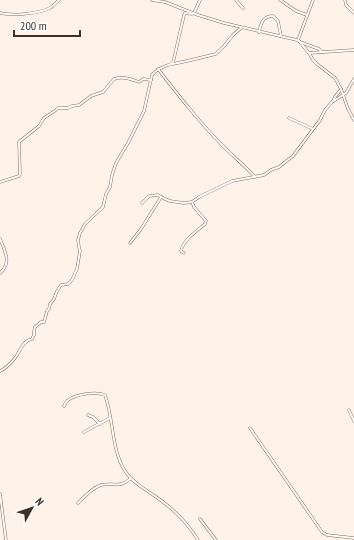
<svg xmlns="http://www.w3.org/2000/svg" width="354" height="540" font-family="'PT Sans Narrow',sans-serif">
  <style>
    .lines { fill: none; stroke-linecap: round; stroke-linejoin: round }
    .street-casing { stroke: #856955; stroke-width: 3 }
    .street { stroke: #fff; stroke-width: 2 }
  </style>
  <rect width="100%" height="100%" fill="#fff2e9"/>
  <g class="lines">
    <g class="street-casing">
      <g id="street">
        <polyline points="152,0 165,2 198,15 224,23 297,40 299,41 309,53 354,50"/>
        <polyline points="236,0 241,6 243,8"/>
        <polyline points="280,0 296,11 307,15"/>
        <polyline points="345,0 346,5 354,13"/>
        <path d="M 0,13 C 12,16 38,14 50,8 C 53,6 56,3 59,0"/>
        <polyline points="194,13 200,0"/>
        <path d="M 259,32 C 261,23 263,16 273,16 L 278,21 L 281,36"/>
        <polyline points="298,40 313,0"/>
        <polyline points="300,42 319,49 322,52"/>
        <polyline points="309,53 313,60 317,64 330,74 335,78 341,89 348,109 354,120"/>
        <polyline points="173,64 187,61 216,54 224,46 233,35 241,28"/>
        <path d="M 158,69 C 179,96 200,123 224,147 C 234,157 245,166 255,177"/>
        <polyline points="333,101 335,97 341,89"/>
        <polyline points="289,118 313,129"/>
        <path d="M 0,182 L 19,176 L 20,174 L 19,142 L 39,126 L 44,118 L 56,110 L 58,108 L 68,108 L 72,106 L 79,105 L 91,96 L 103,92 L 114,79 C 123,76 130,79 139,82 L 143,79 L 151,80"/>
        <polyline points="142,203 149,196 158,195 165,199 170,201 184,203 192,202 199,197 232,181 264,175 271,170 279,167 293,156 320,120 325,110 332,102 346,93 354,79"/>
        <path d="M 0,239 C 5,251 12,263 0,273"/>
        <polyline points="130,243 141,229 161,197"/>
        <path d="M 184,253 L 181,251 C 183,240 197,231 205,224 L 206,221 L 194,207 L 192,202"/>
        <path d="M 0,371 C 5,369 11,363 15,358 C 20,352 22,341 32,339 L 34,335 L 34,331 L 35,327 L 41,322 L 44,322 L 47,311 L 49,309 L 50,304 L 54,299 L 57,291 L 61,285 L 68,284 L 72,280 L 77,269 L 80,251 L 79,247 L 78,240 L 80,233 L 85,224 L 103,207 L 106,194 L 110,187 L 112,175 L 116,163 L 128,143 L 144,111 L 152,75 C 158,67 165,67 173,63 L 184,15 L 185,13 L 192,14 L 193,13"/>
        <path d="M 64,406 C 65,404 66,402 67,401 C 75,394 96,391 105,395 C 114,420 111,449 125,471 C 133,484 152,493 163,502 C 178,513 188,524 198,540"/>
        <polyline points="349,410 354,421"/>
        <polyline points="88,415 93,417 100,424"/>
        <polyline points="250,428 322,532 327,535 354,538"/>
        <polyline points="84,432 110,418"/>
        <polyline points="0,494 6,540"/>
        <path d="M 78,503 C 84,497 92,488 101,485 C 114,482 119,489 131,478"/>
        <polyline points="200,519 216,540"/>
      </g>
    </g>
    <use href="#street" class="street"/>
  </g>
  <g transform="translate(32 508) rotate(50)" stroke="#ffffff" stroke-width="3" paint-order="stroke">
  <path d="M0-3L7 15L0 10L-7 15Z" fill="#3d3128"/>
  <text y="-6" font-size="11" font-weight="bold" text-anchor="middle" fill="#3d3128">N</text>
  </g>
  <path d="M14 30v6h66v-6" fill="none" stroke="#3d3128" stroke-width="2"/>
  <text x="20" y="30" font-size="12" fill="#3d3128" stroke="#ffffff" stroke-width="3" paint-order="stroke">200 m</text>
</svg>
